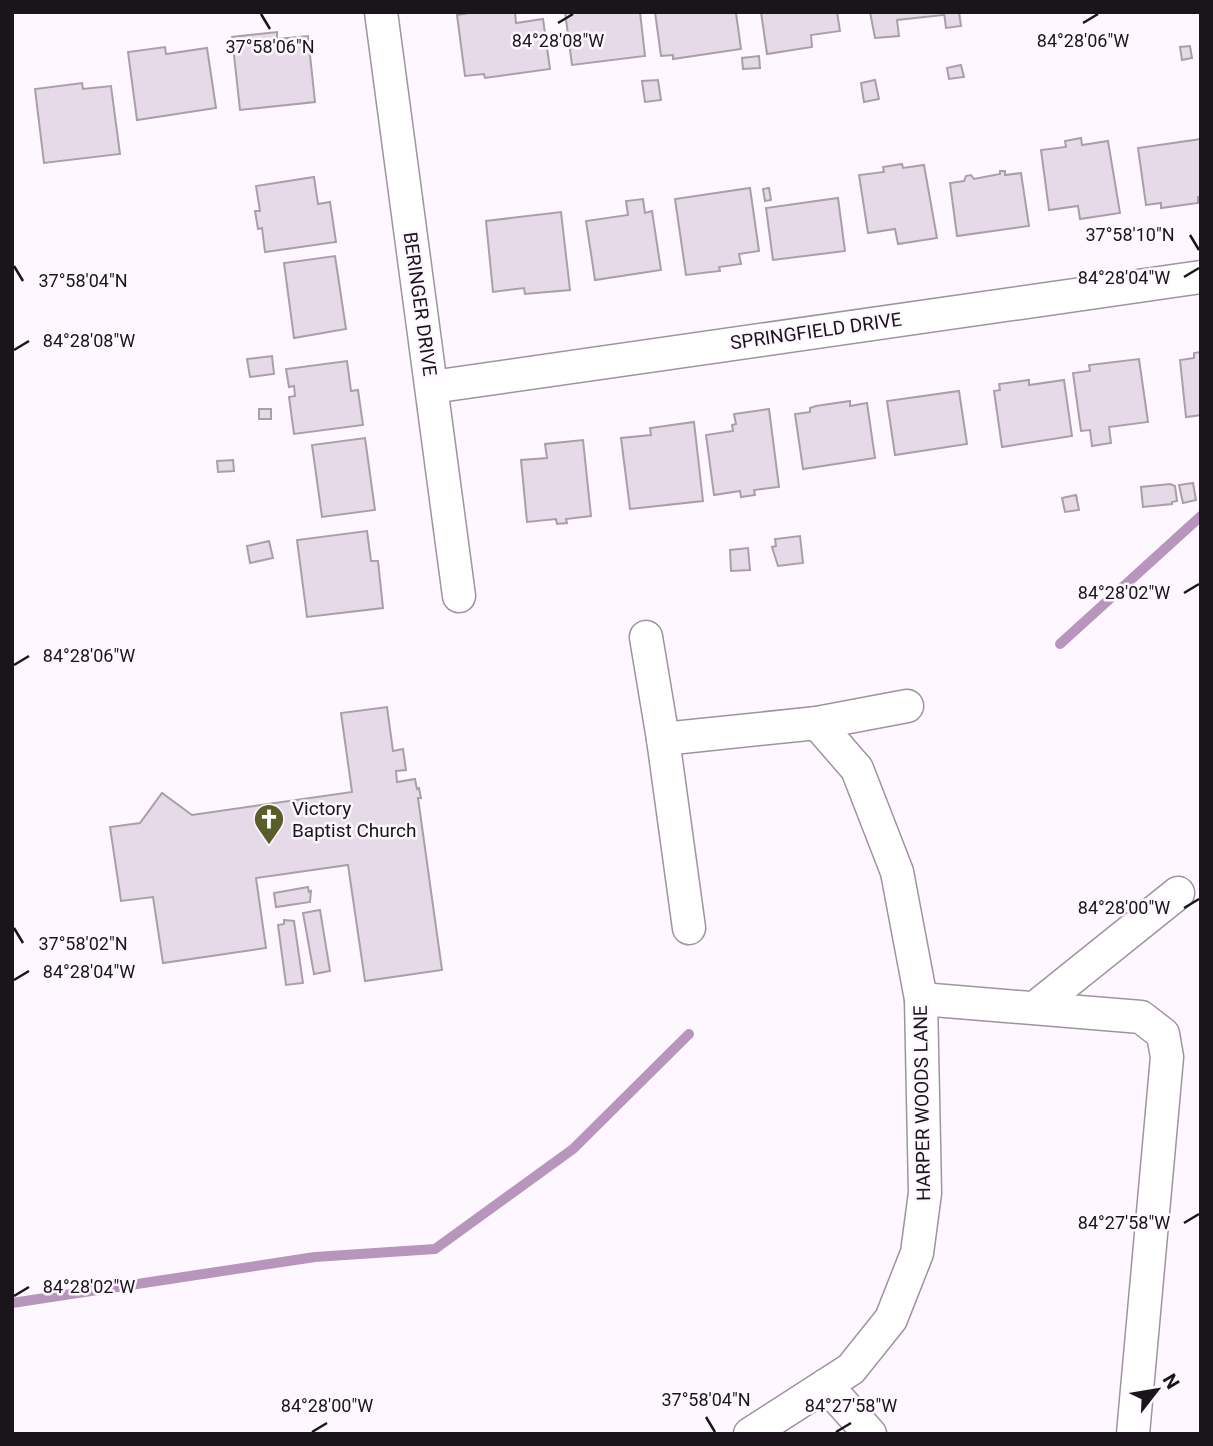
<svg xmlns="http://www.w3.org/2000/svg" width="1213" height="1446" font-family="Roboto,sans-serif">
  <style>
    .lines { fill: none; stroke-linecap: round; stroke-linejoin: round }
    .stream { stroke: #b795bc; stroke-width: 10 }
    .building { fill: #e6dae8; stroke: #aa9eab; stroke-width: 2 }
    .minor-casing { stroke: #9f93a0; stroke-width: 35 }
    .minor { stroke: #fff; stroke-width: 32 }
    .ticks { fill: none; stroke: #19151a; stroke-width: 2.5 }
    .labels { text-anchor: middle; dominant-baseline: central; stroke-width: 5; stroke-linejoin: round; paint-order: stroke }
    .street-label { font-size: 19px; fill: #19151a; stroke: #fef7ff }
    .poi-label { font-size: 19px; fill: #19151a; stroke: #fef7ff; text-anchor: start }
    .ticks-label { font-size: 18px; text-anchor: middle; fill: #19151a; stroke: #fef7ff; stroke-width: 5; stroke-linejoin: round; paint-order: stroke }
  </style>
  <rect width="100%" height="100%" fill="#fef7ff"/>
  <g class="lines">
    <g class="stream">
      <polyline points="1060,644 1201,516"/>
      <polyline points="12,1303 315,1257 435,1249 573,1149 689,1034"/>
    </g>
  </g>
  <g class="building">
    <polygon points="475,12 515,12 516,23 543,19 550,69 485,78 484,74 465,76 457,15"/>
    <polygon points="565,12 640,12 645,56 572,65"/>
    <polygon points="655,12 741,12 736,13 741,49 673,59 673,55 661,56"/>
    <polygon points="761,12 837,12 840,31 811,35 812,47 767,54"/>
    <polygon points="870,12 943,12 944,15 897,20 899,36 875,38"/>
    <polygon points="944,12 959,12 961,26 946,28"/>
    <polygon points="277,32 277,39 308,36 315,102 240,110 232,37"/>
    <polygon points="1190,46 1192,58 1182,60 1180,47"/>
    <polygon points="165,47 166,54 207,48 216,108 137,120 128,52"/>
    <polygon points="759,56 760,68 743,69 742,58"/>
    <polygon points="961,65 964,77 949,79 947,68"/>
    <polygon points="658,80 661,100 645,102 642,81"/>
    <polygon points="875,80 879,99 864,102 861,83"/>
    <polygon points="82,83 83,89 111,86 120,154 44,163 35,89"/>
    <polygon points="1081,138 1082,145 1108,141 1120,213 1080,219 1078,206 1049,210 1041,150 1066,147 1065,141"/>
    <polygon points="1201,139 1201,197 1198,197 1198,203 1161,208 1161,203 1146,205 1138,148"/>
    <polygon points="902,164 903,168 924,165 937,238 898,244 895,229 868,233 859,175 884,172 883,167"/>
    <polygon points="1000,171 1005,171 1005,175 1021,173 1029,226 957,236 950,183 964,181 966,176 971,175 974,179 1000,174"/>
    <polygon points="314,177 318,204 330,202 336,242 265,252 262,228 258,229 255,211 260,211 256,186"/>
    <polygon points="750,188 759,251 739,254 741,264 719,267 720,271 686,275 675,199"/>
    <polygon points="769,188 771,200 765,201 763,189"/>
    <polygon points="838,198 845,251 773,260 766,208"/>
    <polygon points="643,199 645,213 652,211 661,270 595,280 586,221 628,215 626,201"/>
    <polygon points="561,212 570,290 525,294 524,288 493,292 486,221"/>
    <polygon points="335,256 346,329 294,338 284,263"/>
    <polygon points="1201,352 1201,415 1186,417 1180,360 1194,358 1194,353"/>
    <polygon points="272,356 274,374 250,377 247,359"/>
    <polygon points="1139,359 1148,422 1109,427 1111,443 1092,446 1090,430 1081,431 1073,373 1090,371 1089,365"/>
    <polygon points="347,361 351,391 358,390 363,425 294,434 289,397 295,396 294,386 289,387 286,369"/>
    <polygon points="1029,380 1029,385 1064,380 1072,436 1002,447 994,391 1000,390 999,384"/>
    <polygon points="959,391 967,444 895,455 887,401"/>
    <polygon points="850,401 850,406 867,403 875,458 803,469 795,414 810,412 810,408 816,406"/>
    <rect x="259" y="409" width="12" height="10"/>
    <polygon points="769,409 779,487 754,490 755,495 741,497 740,491 714,495 706,435 733,431 732,425 736,424 734,414"/>
    <polygon points="694,422 703,501 630,509 621,438 651,435 650,428"/>
    <polygon points="365,438 375,510 322,517 312,445"/>
    <polygon points="583,440 591,516 566,519 567,523 557,524 556,519 527,522 521,460 547,458 545,444"/>
    <polygon points="233,460 234,471 218,472 217,461"/>
    <polygon points="1193,483 1196,500 1183,503 1179,485"/>
    <polygon points="1170,484 1175,486 1177,501 1172,502 1172,504 1143,507 1141,487"/>
    <polygon points="1076,495 1079,510 1065,512 1062,498"/>
    <polygon points="367,531 371,561 378,561 383,608 307,617 297,540"/>
    <polygon points="800,536 803,563 778,566 772,547 776,546 775,539"/>
    <polygon points="269,541 273,558 250,563 247,546"/>
    <polygon points="748,548 750,570 731,571 730,550"/>
    <polygon points="387,707 393,751 403,749 406,770 396,771 397,782 415,779 417,789 419,788 421,798 418,798 442,970 365,981 348,865 256,878 266,948 163,963 153,897 121,901 110,827 140,823 162,793 192,815 352,792 341,713"/>
    <polygon points="308,887 309,892 311,891 310,902 276,907 274,893"/>
    <polygon points="320,910 330,971 314,974 303,913"/>
    <polygon points="284,920 294,921 303,983 286,985 278,925 284,924"/>
  </g>
  <g class="lines">
    <g class="minor-casing">
      <g id="minor">
        <polyline points="381,12 459,596"/>
        <polyline points="432,387 1201,277"/>
        <polyline points="646,637 663,739 689,928"/>
        <polyline points="663,739 817,723 907,706"/>
        <polyline points="921,999 1141,1017 1163,1034 1167,1057 1133,1434"/>
        <polyline points="1036,1007 1178,893"/>
        <polyline points="826,1385 870,1434"/>
        <polyline points="750,1434 851,1369 891,1319 917,1253 925,1193 921,999 897,872 857,769 817,723"/>
      </g>
    </g>
    <use href="#minor" class="minor"/>
  </g>
  <path class="ticks" d="M 261,14 L 270,29M 558,23 L 573,14M 1083,23 L 1098,14M 1190,235 L 1199,250M 14,266 L 23,281M 1184,277 L 1199,268M 14,350 L 29,341M 1184,593 L 1199,584M 14,665 L 29,656M 1184,908 L 1199,899M 14,928 L 23,943M 14,980 L 29,971M 1184,1223 L 1199,1214M 14,1296 L 29,1287M 706,1417 L 715,1432M 312,1432 L 327,1423M 836,1432 L 851,1423"/>
  <defs>
    <g id="church-pin" transform="scale(1.575)"><path d="M0 17L-7.5 6A9.5 9.5 0 1 1 7.5 6Z" fill="#5a5c2a" stroke="#fef7ff"/><path d="M-1.2-6h2.4v3.5h3.3v2.4h-3.3V6h-2.4V-.1h-3.3v-2.4h3.3Z" fill="#fff"/></g>
  </defs>
  <g fill-rule="evenodd">
    <use href="#church-pin" x="269" y="819"/>
  </g>
  <g class="labels">
    <g class="street-label">
      <text transform="translate(420 304) rotate(82)">BERINGER DRIVE</text>
      <text transform="translate(816 331) rotate(-8)">SPRINGFIELD DRIVE</text>
      <text transform="translate(922 1103) rotate(-91)">HARPER WOODS LANE</text>
    </g>
    <g class="poi-label">
      <text x="292" y="808">Victory<tspan x="292" dy="22">Baptist Church</tspan></text>
    </g>
  </g>
  <g class="ticks-label">
    <text x="558" y="47">84°28'08"W</text>
    <text x="1083" y="47">84°28'06"W</text>
    <text x="270" y="53">37°58'06"N</text>
    <text x="1130" y="241">37°58'10"N</text>
    <text x="1124" y="284">84°28'04"W</text>
    <text x="83" y="287">37°58'04"N</text>
    <text x="89" y="347">84°28'08"W</text>
    <text x="1124" y="599">84°28'02"W</text>
    <text x="89" y="662">84°28'06"W</text>
    <text x="1124" y="914">84°28'00"W</text>
    <text x="83" y="950">37°58'02"N</text>
    <text x="89" y="978">84°28'04"W</text>
    <text x="1124" y="1229">84°27'58"W</text>
    <text x="89" y="1293">84°28'02"W</text>
    <text x="706" y="1406">37°58'04"N</text>
    <text x="327" y="1412">84°28'00"W</text>
    <text x="851" y="1412">84°27'58"W</text>
  </g>
  <rect width="1213" height="1446" fill="none" stroke="#19151a" stroke-width="28"/>
  <g transform="translate(1157 1390) rotate(59)" stroke="#fef7ff" stroke-width="5" paint-order="stroke">
  <path d="M0-5L12 26L0 18L-12 26Z" fill="#19151a"/>
  <text y="-10" font-size="19" font-weight="bold" text-anchor="middle" fill="#19151a">N</text>
  </g>
</svg>
